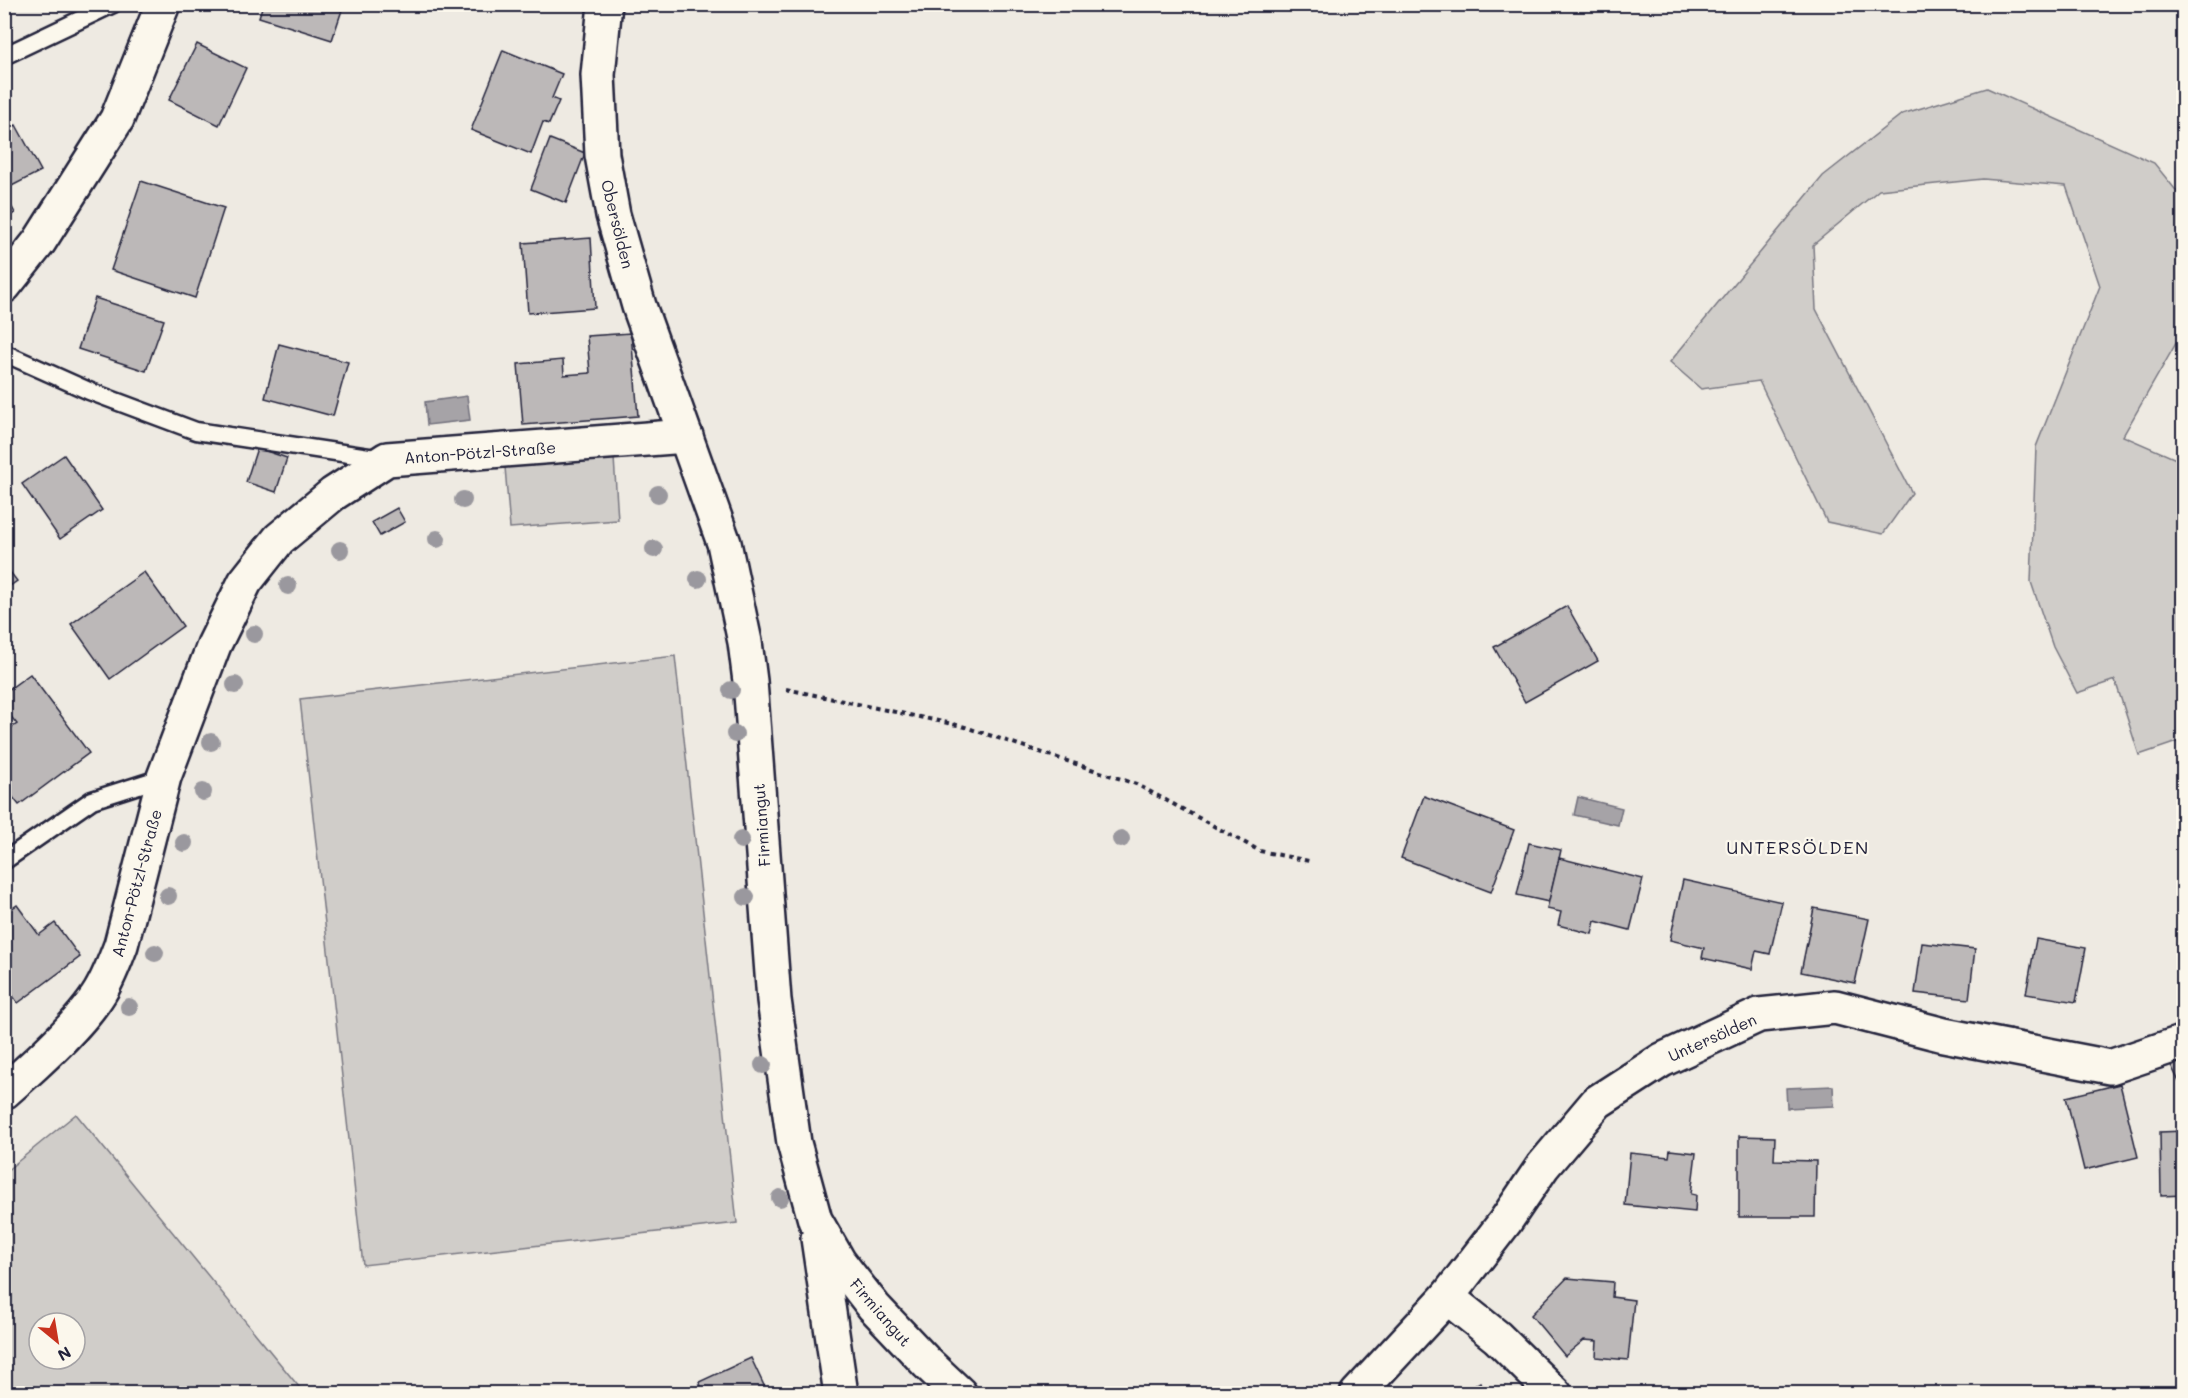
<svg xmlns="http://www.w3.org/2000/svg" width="2188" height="1398" font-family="Mali,sans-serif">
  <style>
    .green { fill: #d0cdc9; stroke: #797882; stroke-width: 1.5; fill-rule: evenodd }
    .water { fill: #a6a3a7; stroke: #716f7c; stroke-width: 1.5 }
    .building { fill: #bcb8b8; stroke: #22223b; stroke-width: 1.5 }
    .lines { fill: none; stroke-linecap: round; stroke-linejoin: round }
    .lane-casing { stroke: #22223b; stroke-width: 21 }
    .street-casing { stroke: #22223b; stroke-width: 38 }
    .path { stroke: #22223b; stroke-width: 4; stroke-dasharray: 4.5 4.5; stroke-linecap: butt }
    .lane { stroke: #fbf7ec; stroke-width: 16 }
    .street { stroke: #fbf7ec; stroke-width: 33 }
    .tree { fill: #9a989e }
    .labels { text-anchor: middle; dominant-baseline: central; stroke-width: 4.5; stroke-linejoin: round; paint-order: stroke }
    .street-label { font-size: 16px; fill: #22223b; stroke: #fbf7ec }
    .neighbourhood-label { font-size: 18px; letter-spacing: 1.5px; fill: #22223b; stroke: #fbf7ec }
  </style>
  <rect width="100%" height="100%" fill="#eeeae2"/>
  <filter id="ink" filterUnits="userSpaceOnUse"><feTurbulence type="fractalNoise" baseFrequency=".0167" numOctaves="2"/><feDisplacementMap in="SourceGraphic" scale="12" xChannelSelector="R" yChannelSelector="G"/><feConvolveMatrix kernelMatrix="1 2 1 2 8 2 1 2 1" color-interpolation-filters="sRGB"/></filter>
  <g filter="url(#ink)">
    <g class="green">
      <polygon points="1987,88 2154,163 2183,199 2183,331 2123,436 2183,462 2183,740 2139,755 2115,680 2077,693 2053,647 2031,582 2036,447 2100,286 2066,186 1983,179 1879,190 1813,245 1816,309 1912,493 1883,534 1827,522 1759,381 1701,389 1670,362 1823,176 1902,114"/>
      <polygon points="614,458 618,520 510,528 505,467"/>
      <polygon points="675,656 737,1223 363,1265 300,699"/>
      <path d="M 76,1114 L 304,1393 L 5,1393 L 5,1172 ZM 39,1323 L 75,1323 L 75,1359 L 39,1359 Z"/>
    </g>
    <g class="water">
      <polygon points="467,396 470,420 427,425 425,402"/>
      <polygon points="1578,797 1622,808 1618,825 1574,815"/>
      <polygon points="1833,1086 1834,1106 1787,1108 1786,1088"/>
    </g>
    <g class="building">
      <polygon points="263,4 344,4 332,40 259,17"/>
      <polygon points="197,44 246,68 219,125 169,100"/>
      <polygon points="503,50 562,74 552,98 559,101 549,124 543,122 531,154 471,130"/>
      <polygon points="16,125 41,171 4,190 4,131"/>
      <polygon points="550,139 585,153 566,203 531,189"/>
      <polygon points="141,181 224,208 195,298 111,270"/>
      <polygon points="4,193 15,213 4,219"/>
      <polygon points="591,238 595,308 528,313 523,243"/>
      <polygon points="95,298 164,320 146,371 78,349"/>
      <polygon points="631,333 638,416 523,425 518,364 563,360 564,375 590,373 587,336"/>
      <polygon points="279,344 348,362 333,416 265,398"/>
      <polygon points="257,448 287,458 276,492 246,482"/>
      <polygon points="64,455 102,510 60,539 22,484"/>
      <polygon points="397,508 405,522 380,536 372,522"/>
      <polygon points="4,564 17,581 4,590"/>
      <polygon points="144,572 183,626 110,679 71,624"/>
      <polygon points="1567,606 1598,661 1525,702 1494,647"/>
      <polygon points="30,674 89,753 19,805 4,786 4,733 17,724 4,708 4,693"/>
      <polygon points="1424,796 1514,830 1491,892 1401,858"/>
      <polygon points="1529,843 1561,850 1549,902 1517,895"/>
      <polygon points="1559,858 1643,879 1630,930 1595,921 1592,934 1558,925 1561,912 1547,909"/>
      <polygon points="1683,880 1782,902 1770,954 1756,951 1752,969 1702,958 1704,948 1670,940"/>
      <polygon points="17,905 39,935 55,923 80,957 18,1003 4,984 4,914"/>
      <polygon points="1814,908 1869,919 1855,983 1801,972"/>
      <polygon points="2036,939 2086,948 2076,1002 2026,994"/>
      <polygon points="1922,943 1975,949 1969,999 1915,993"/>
      <polygon points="2184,1054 2184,1092 2169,1061"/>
      <polygon points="2120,1084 2138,1157 2084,1170 2066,1097"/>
      <polygon points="2184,1131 2184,1195 2161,1196 2160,1132"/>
      <polygon points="1739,1136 1775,1137 1774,1160 1816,1161 1815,1217 1739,1217"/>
      <polygon points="1670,1150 1696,1153 1691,1194 1696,1195 1695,1212 1625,1205 1630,1153 1669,1157"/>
      <polygon points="1567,1278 1613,1282 1612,1297 1634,1300 1628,1360 1596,1357 1597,1341 1584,1340 1565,1356 1531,1315"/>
      <polygon points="751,1358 768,1394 705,1394 699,1382"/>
      <polygon points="1480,1382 1487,1394 1460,1394"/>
    </g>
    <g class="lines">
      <g class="lane-casing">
        <g id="lane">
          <polyline points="4,56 113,4"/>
          <polyline points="4,353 89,391 196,431 382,459"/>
          <polyline points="4,861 92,800 164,777"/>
        </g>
      </g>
      <g class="street-casing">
        <g id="street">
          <polyline points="605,4 598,75 602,155 613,215 639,306 724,543 745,642 750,681 774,1000 794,1143 815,1220 839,1262 874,1307 927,1363 960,1394"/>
          <polyline points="4,286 39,242 117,119 163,4"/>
          <path d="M 4,1092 C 34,1066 80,1025 100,992 C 109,977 115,961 121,945 L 164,777 L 214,645 L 245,582 L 279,539 L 333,494 L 387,459 L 686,436"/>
          <polyline points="818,1238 841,1394"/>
          <polyline points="1447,1297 1497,1337 1555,1394"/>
          <polyline points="1357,1394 1447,1297 1505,1222 1543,1166 1597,1102 1662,1060 1759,1015 1835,1007 1944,1035 2110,1067 2184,1042"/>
        </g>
      </g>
      <polyline class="path" points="786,689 962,726 1136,784 1260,851 1309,861"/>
      <use href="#lane" class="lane"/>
      <use href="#street" class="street"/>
    </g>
    <g class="tree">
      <circle cx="658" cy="494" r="9"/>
      <circle cx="463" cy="500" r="9"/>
      <circle cx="437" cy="539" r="9"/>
      <circle cx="654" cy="549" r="9"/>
      <circle cx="340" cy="550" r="9"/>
      <circle cx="698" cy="579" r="9"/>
      <circle cx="288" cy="586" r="9"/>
      <circle cx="254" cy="634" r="9"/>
      <circle cx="235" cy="685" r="9"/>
      <circle cx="731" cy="690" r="9"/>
      <circle cx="735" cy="734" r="9"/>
      <circle cx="211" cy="742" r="9"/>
      <circle cx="203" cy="792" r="9"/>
      <circle cx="1121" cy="839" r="9"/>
      <circle cx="741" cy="840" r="9"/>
      <circle cx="184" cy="843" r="9"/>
      <circle cx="168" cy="896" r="9"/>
      <circle cx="746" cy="897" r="9"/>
      <circle cx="155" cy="953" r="9"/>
      <circle cx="129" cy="1007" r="9"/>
      <circle cx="763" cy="1065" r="9"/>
      <circle cx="780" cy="1198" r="9"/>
    </g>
  </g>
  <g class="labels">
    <g class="street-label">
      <text transform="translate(618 224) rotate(76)">Obersölden</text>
      <text transform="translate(480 452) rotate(-4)">Anton-Pötzl-Straße</text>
      <text transform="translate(761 825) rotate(-94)">Firmiangut</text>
      <text transform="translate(136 883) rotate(-75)">Anton-Pötzl-Straße</text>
      <text transform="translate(1712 1037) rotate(-24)">Untersölden</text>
      <text transform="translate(881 1312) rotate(49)">Firmiangut</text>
    </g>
    <g class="neighbourhood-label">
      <text x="1798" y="847">UNTERSÖLDEN</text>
    </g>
  </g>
  <rect width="2188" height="1398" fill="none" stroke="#fbf7ec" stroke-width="24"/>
  <rect x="12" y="12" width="2164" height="1374" fill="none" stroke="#22223b" stroke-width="2" filter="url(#ink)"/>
  <g transform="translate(57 1341) rotate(150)"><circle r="28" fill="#fbf7ec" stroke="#a4a2a5" stroke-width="1.5"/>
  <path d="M0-4.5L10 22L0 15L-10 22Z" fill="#c8321e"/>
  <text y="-9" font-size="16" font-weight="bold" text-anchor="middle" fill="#22223b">N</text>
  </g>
</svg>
